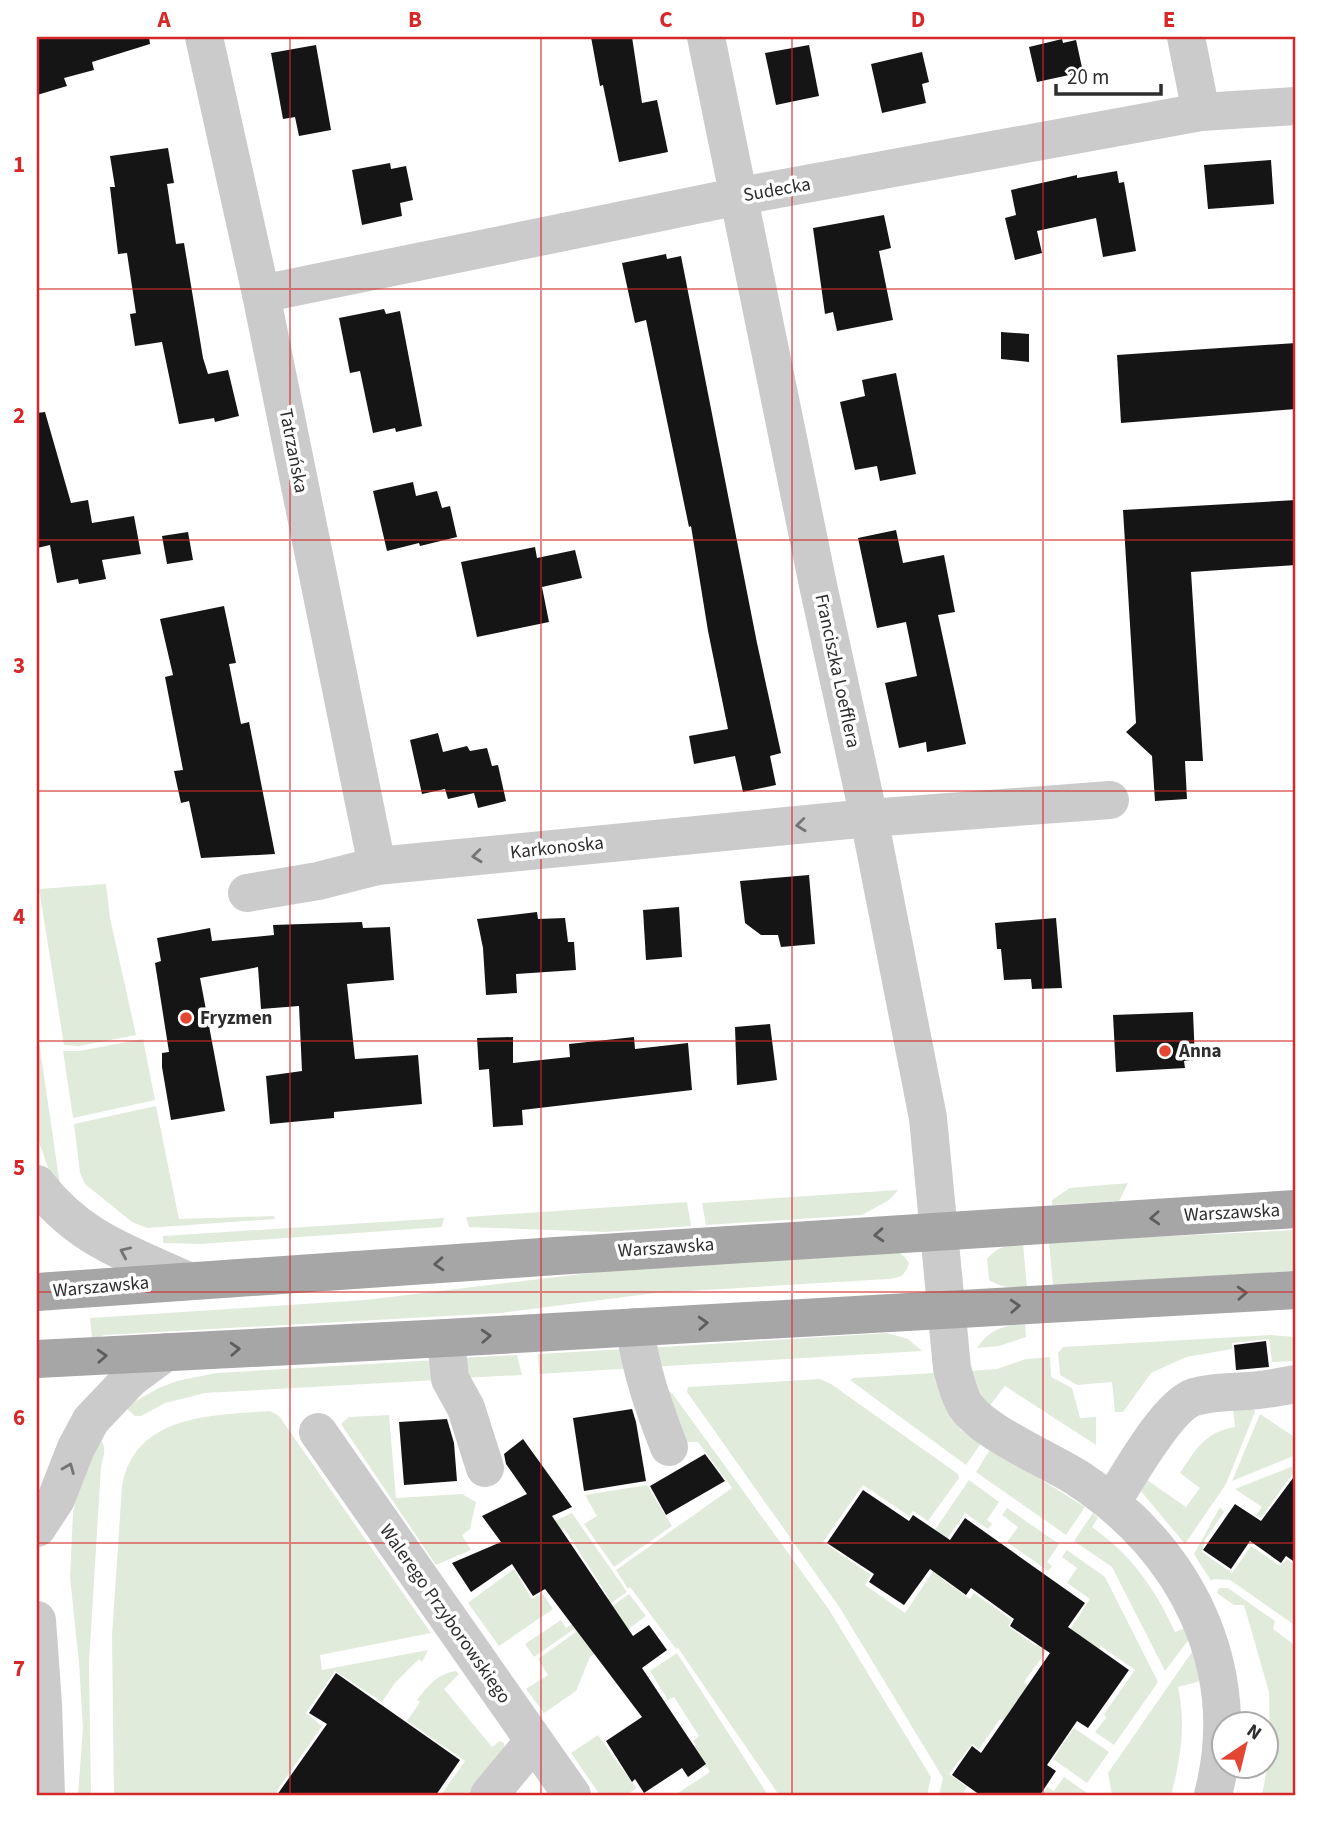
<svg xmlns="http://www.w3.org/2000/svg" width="1333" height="1832" font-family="'Source Sans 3',sans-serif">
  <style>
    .green { fill: #e1ebdc }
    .building { fill: #151515 }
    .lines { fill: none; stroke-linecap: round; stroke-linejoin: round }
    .minor { stroke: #cbcbcb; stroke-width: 38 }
    .major { stroke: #a6a6a6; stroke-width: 38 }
    .oneway { stroke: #757575 }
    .oneway2 { stroke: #5e5e5e }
    .grid { fill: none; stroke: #d62828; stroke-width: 2; stroke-opacity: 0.55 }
    .poi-dot { fill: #e34632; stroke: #fff; stroke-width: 2.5 }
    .labels { text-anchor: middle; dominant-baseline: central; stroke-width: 7; stroke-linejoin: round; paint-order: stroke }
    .street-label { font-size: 19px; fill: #2e2e2e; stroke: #fff }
    .poi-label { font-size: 19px; font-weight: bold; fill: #2e2e2e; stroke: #fff; text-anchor: start }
    .neatline { fill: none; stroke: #d62828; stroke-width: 2.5 }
    .grid-label { font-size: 23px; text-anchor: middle; font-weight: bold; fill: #d62828 }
  </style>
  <rect width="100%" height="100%" fill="#fff"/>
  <g class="green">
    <polygon points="106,884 110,918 136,1035 79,1046 64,1045 39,889"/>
    <polygon points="37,1028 61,1192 49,1171 37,1136"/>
    <polygon points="143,1039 155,1100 73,1118 63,1051 79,1051"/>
    <polygon points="156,1106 179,1219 274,1216 275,1219 147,1228 132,1222 85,1184 80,1173 74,1124"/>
    <polygon points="1128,1183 1119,1201 1052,1205 1052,1200 1070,1188"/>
    <polygon points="898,1190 889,1200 862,1215 706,1225 702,1203"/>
    <polygon points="687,1202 691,1226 605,1232 469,1227 466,1217"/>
    <polygon points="444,1218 442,1227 201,1244 163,1243 163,1236"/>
    <polygon points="1296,1230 1296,1271 1053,1286 1049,1242"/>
    <path d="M 1023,1243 L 1027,1287 C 1012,1288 1002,1288 989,1280 L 987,1259 C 998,1246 1007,1245 1023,1243 Z"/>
    <path d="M 897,1252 L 904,1256 L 909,1263 C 905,1276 900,1278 888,1279 L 656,1293 L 501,1313 L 105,1335 L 92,1339 L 90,1318 L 365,1300 L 607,1271 Z"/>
    <path d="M 1025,1324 L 1026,1337 L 999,1346 L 977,1348 C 989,1330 1003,1325 1025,1324 Z"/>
    <polygon points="887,1333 908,1339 922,1351 649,1367 647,1348"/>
    <polygon points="1271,1335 1296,1337 1296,1361 1272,1362 1269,1339 1232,1343 1232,1349 1186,1357 1151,1373 1123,1412 1115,1412 1112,1382 1077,1385 1060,1375 1058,1353 1063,1347"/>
    <polygon points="626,1349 636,1368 539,1374 538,1354"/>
    <polygon points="517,1355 522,1375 461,1378 460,1358"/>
    <polygon points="1050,1357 1051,1377 1072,1388 1080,1418 1096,1417 1096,1445 1005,1386 988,1408 970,1371 997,1369 1026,1359"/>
    <polygon points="436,1360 438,1380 205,1393 165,1403 141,1416 135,1416 125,1407 159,1388 177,1381 216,1373"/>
    <polygon points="934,1373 952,1417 961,1430 981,1443 966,1465 850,1380 853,1378"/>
    <polygon points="820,1379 831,1384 958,1474 959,1478 928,1521 913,1511 909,1516 863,1485 823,1542 871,1575 865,1585 905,1613 936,1567 945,1573 942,1579 970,1599 974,1593 1012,1620 1008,1626 1036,1646 1041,1640 1050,1646 1024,1682 1029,1687 1005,1722 1000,1719 979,1749 972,1744 949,1774 967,1787 964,1792 968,1795 939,1795 943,1778 840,1608 687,1392 688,1387"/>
    <polygon points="663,1388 672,1393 828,1608 931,1777 927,1795 779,1795 678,1648 676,1649 630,1587 628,1589 616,1570 732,1488 698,1442 686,1442"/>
    <path d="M 1254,1405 L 1255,1412 L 1226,1484 L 1185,1544 L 1140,1490 L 1147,1480 L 1186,1507 L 1200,1488 L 1180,1473 C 1196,1449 1205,1432 1235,1427 L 1233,1409 Z"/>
    <path d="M 270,1411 L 279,1416 L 431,1633 L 320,1655 L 322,1670 L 428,1650 L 422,1662 L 419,1659 L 395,1683 L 382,1702 L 335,1671 L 306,1713 L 322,1726 L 274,1795 L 114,1795 L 112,1636 L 122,1486 C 135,1414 213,1415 270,1411 Z"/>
    <polygon points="1260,1414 1296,1438 1296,1455 1232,1481"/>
    <polygon points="389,1415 396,1498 462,1494 476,1502 470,1529 462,1535 471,1550 436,1565 341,1424 349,1417"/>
    <path d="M 98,1436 C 108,1449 104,1452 101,1467 L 89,1663 L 91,1795 L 78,1795 L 83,1728 L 79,1663 L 70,1577 L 73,1513 L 81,1474 Z"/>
    <polygon points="991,1448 1085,1507 1066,1535 976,1472"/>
    <polygon points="1296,1465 1296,1469 1261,1518 1256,1515 1262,1507 1235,1489"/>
    <polygon points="969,1480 999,1502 987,1520 992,1524 988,1529 965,1513 938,1552 930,1537"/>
    <polygon points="647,1485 672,1526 614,1567 584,1524 597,1516 585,1495"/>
    <polygon points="1220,1507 1224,1512 1205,1540 1202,1552 1232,1573 1251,1546 1280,1566 1287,1559 1296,1566 1296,1626 1230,1580 1214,1579 1211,1581 1194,1554"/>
    <polygon points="1007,1508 1059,1544 1047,1562 1052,1566 1048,1571 1007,1542 1018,1527 1002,1515"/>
    <polygon points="572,1513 627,1592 534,1657 525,1644 561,1620 566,1628 609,1598 564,1528 516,1560 505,1544"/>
    <path d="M 1093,1513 L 1098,1518 L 1092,1527 C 1132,1556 1154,1587 1175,1632 L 1185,1628 L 1190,1638 L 1165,1671 L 1112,1567 L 1074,1541 Z"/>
    <polygon points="1067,1550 1105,1577 1158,1682 1114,1745 1095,1732 1106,1718 1104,1714 1135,1670 1101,1646 1095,1654 1067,1634 1090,1599 1067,1583 1077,1568 1062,1557"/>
    <polygon points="514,1569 532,1599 542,1593 553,1609 499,1646 468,1603"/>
    <polygon points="1219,1588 1228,1588 1275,1621 1273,1629 1296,1646 1296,1795 1262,1795 1270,1752 1269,1692 1244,1605 1234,1605 1217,1593"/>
    <polygon points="629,1594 646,1616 590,1657 576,1691 544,1713 526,1689 548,1675 538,1659"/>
    <path d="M 1194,1649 L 1204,1678 L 1197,1682 L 1178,1687 C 1186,1724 1181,1759 1171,1795 L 1112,1795 L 1108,1773 Z"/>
    <polygon points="677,1653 768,1795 675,1795 710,1772 694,1747 696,1745 693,1741 699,1736 674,1697 668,1700 650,1671"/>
    <path d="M 456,1671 L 459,1674 L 444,1689 L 492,1747 L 500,1741 L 504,1743 L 504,1748 L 471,1795 L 441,1795 L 465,1761 L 407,1721 L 420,1702 L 417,1700 C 429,1685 437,1674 456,1671 Z"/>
    <polygon points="1074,1728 1109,1752 1087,1783 1053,1759"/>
    <polygon points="598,1735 636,1788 627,1795 600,1795 571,1753"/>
    <polygon points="1064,1777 1090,1795 1042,1795 1047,1787 1054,1791"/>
  </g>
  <g class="building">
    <polygon points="37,37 149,37 150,44 92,62 94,70 64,78 67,86 37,95"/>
    <polygon points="591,37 632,37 642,103 657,100 668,152 619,162 603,85 600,86"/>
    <polygon points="1062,39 1063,43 1076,40 1083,72 1037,82 1029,47"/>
    <polygon points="316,45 331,130 299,136 295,117 283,119 271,53"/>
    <polygon points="809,45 819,96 776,105 765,53"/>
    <polygon points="922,52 929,82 922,84 926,103 882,113 871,64"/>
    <polygon points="168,148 174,183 167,184 176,244 184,243 203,358 208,374 228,370 239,416 215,422 214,418 179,424 162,342 135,346 130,314 136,313 127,253 118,254 110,187 115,187 110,156"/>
    <polygon points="1271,160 1274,204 1208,209 1204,165"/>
    <polygon points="390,163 391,169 406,166 413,200 400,203 402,216 362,225 352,170"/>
    <polygon points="1117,171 1119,183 1124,182 1136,251 1103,257 1096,218 1037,231 1042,253 1015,260 1005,218 1016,215 1011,190 1077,175 1077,178"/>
    <polygon points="884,215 891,248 879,251 893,320 837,331 833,312 825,314 813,228"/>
    <polygon points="666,254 667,259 681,256 757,643 781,753 770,756 776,785 743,792 735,756 694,764 689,736 728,729 708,631 691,526 689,527 646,320 635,323 622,263"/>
    <polygon points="384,309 386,314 400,311 422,426 396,432 395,428 373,433 360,371 350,373 339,318"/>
    <polygon points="1001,332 1029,334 1029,362 1001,359"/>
    <polygon points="1296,343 1296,409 1121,423 1117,355"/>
    <polygon points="896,373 916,474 880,481 877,466 855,470 840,402 865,396 862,380"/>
    <polygon points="45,412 71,503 88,500 92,523 134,516 141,554 102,560 106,579 79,584 78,579 57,583 50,545 37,548 37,413"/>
    <polygon points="413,482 416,496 437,491 442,508 450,506 457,537 420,546 419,543 387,551 373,491"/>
    <polygon points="1296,500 1296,565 1191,572 1203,761 1185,761 1187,799 1155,801 1152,756 1126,732 1136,723 1123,510"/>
    <polygon points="896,530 903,563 944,555 955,612 938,615 966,744 927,752 926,742 899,748 885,683 917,676 906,622 877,628 858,538"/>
    <polygon points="188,532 193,560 167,564 162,536"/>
    <polygon points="535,547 537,558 575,550 582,578 542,587 549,622 477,637 461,562"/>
    <polygon points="224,606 236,663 229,664 241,724 249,722 275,854 201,858 189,801 181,803 174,771 183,770 165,677 173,675 160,619"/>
    <polygon points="438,733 443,752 467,746 470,751 487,748 492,766 498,765 506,801 478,808 474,793 448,799 445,789 422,794 410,740"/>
    <polygon points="809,875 815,944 781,947 778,935 761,935 745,923 740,881"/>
    <polygon points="679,907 682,957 646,960 643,910"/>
    <polygon points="537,912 538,919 565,918 568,942 574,942 576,970 516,974 517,993 486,995 483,948 477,919"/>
    <polygon points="1056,918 1062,988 1032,989 1031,979 1004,980 1001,949 997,949 995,923"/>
    <polygon points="362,922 363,928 390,927 394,980 347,984 355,1059 418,1055 422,1104 334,1112 334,1118 270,1124 266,1076 302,1071 299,1006 261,1009 258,967 200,978 225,1111 171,1120 162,1067 162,1053 169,1052 155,963 161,961 157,938 210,928 212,941 274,935 273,925"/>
    <polygon points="1193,1012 1195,1060 1184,1061 1185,1068 1116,1072 1113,1015"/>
    <polygon points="770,1024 777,1080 737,1085 735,1027"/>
    <polygon points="513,1037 513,1063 570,1057 569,1044 634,1037 635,1049 688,1043 692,1090 522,1110 523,1125 493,1127 489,1069 479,1070 477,1038"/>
    <polygon points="1266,1341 1269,1367 1236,1370 1234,1345"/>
    <polygon points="632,1409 636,1422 646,1481 584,1491 573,1418"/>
    <polygon points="447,1419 454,1443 457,1481 404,1485 399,1422"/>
    <polygon points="523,1439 572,1507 552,1516 633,1636 649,1625 667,1650 642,1668 706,1764 688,1777 682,1768 644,1793 635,1779 632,1782 606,1741 642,1717 545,1589 533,1596 512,1564 471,1592 452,1563 501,1542 482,1516 527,1494 506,1464 504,1454"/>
    <polygon points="705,1454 725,1481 666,1515 650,1486"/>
    <polygon points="1296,1474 1296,1563 1286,1556 1281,1563 1250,1541 1231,1569 1203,1550 1235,1504 1261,1521"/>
    <polygon points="863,1490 909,1521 913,1515 950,1540 965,1518 1085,1603 1068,1627 1129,1670 1088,1728 1077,1721 1047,1765 1056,1771 1040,1795 980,1795 952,1775 972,1746 981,1753 1050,1653 1010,1626 1014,1619 971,1588 966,1595 930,1569 904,1605 869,1582 874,1574 827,1543"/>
    <polygon points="336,1673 460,1760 436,1795 277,1795 327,1724 309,1713"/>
  </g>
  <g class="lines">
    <g class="minor">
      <polyline points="204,37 261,294 377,866"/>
      <path d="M 706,37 L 818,585 L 869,818 L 928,1118 L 952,1368 C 955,1379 958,1392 964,1403 C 979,1431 1050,1460 1079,1479 C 1186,1549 1246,1668 1213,1795"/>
      <polyline points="1186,37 1201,112"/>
      <polyline points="261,294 740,196 1201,112 1296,106"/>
      <polyline points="247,893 318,881 377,866 869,818 1110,800"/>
      <path d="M 37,1184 C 79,1239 127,1253 188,1281"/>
      <path d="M 635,1327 C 640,1369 654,1408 669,1447"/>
      <polyline points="446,1338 450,1379 466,1408 485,1468"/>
      <polyline points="318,1432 572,1795"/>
      <path d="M 1112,1502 C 1128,1477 1167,1406 1194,1397 C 1211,1392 1231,1392 1248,1391 C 1264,1390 1280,1387 1296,1384"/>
      <polyline points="37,1528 56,1499 76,1448 91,1420 131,1378 166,1352"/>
      <polyline points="37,1620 43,1704 46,1795"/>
      <polyline points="489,1795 534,1741"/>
    </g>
    <g class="major">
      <polyline points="37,1292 556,1256 1296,1209"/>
      <polyline points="37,1359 446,1338 1296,1290"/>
    </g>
  </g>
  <defs><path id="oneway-chevron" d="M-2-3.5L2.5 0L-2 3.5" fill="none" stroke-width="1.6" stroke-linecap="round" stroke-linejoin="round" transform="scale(1.75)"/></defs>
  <g class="oneway">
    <use href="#oneway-chevron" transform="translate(801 825) rotate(174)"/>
    <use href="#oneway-chevron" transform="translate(477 856) rotate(174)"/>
    <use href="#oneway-chevron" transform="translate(125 1252) rotate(-156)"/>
    <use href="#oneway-chevron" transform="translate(69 1468) rotate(-68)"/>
  </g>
  <g class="oneway2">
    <use href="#oneway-chevron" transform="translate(1155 1218) rotate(177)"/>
    <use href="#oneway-chevron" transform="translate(879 1235) rotate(176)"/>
    <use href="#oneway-chevron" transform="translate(439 1264) rotate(176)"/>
    <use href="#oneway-chevron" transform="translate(1242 1293) rotate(-3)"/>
    <use href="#oneway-chevron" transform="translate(1015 1306) rotate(-3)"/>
    <use href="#oneway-chevron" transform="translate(703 1323) rotate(-3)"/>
    <use href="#oneway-chevron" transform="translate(486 1336) rotate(-3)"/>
    <use href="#oneway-chevron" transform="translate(235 1349) rotate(-3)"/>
    <use href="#oneway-chevron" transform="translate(102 1356) rotate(-3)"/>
  </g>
  <path class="grid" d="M 290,37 L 290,1795M 541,37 L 541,1795M 792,37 L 792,1795M 1043,37 L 1043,1795M 37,289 L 1296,289M 37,540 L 1296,540M 37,791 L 1296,791M 37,1041 L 1296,1041M 37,1292 L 1296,1292M 37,1543 L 1296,1543"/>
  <g class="poi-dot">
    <circle cx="186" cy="1018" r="7"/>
    <circle cx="1165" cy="1051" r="7"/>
  </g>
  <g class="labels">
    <g class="street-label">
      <text transform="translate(777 190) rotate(-10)">Sudecka</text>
      <text transform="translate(293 451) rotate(79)">Tatrzańska</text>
      <text transform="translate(837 671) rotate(78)">Franciszka Loefflera</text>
      <text transform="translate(557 848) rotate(-6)">Karkonoska</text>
      <text transform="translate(1232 1213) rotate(-3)">Warszawska</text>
      <text transform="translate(666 1248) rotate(-4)">Warszawska</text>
      <text transform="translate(101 1287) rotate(-5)">Warszawska</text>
      <text transform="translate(445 1614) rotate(55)">Walerego Przyborowskiego</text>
    </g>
    <g class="poi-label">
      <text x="200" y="1018">Fryzmen</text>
      <text x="1179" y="1051">Anna</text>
    </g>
  </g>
  <rect width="1333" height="1832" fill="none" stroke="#ffffff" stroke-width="77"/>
  <g transform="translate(1245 1745) rotate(35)"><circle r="33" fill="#ffffff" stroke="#ababab" stroke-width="2"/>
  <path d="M0-5L12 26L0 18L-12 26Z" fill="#e34632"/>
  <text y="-10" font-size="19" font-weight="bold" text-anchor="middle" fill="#2e2e2e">N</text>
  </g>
  <path d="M1056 84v10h105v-10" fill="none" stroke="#2e2e2e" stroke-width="3.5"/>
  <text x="1067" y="84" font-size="21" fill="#2e2e2e" stroke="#ffffff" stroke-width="5" paint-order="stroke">20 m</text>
  <rect x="38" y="38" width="1256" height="1756" class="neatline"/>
  <g class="grid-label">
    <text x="164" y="27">A</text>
    <text x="415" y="27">B</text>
    <text x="666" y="27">C</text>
    <text x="918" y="27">D</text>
    <text x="1169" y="27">E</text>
    <text x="19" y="172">1</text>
    <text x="19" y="423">2</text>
    <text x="19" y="673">3</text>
    <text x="19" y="924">4</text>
    <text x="19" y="1175">5</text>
    <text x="19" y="1425">6</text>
    <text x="19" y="1676">7</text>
  </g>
</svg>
